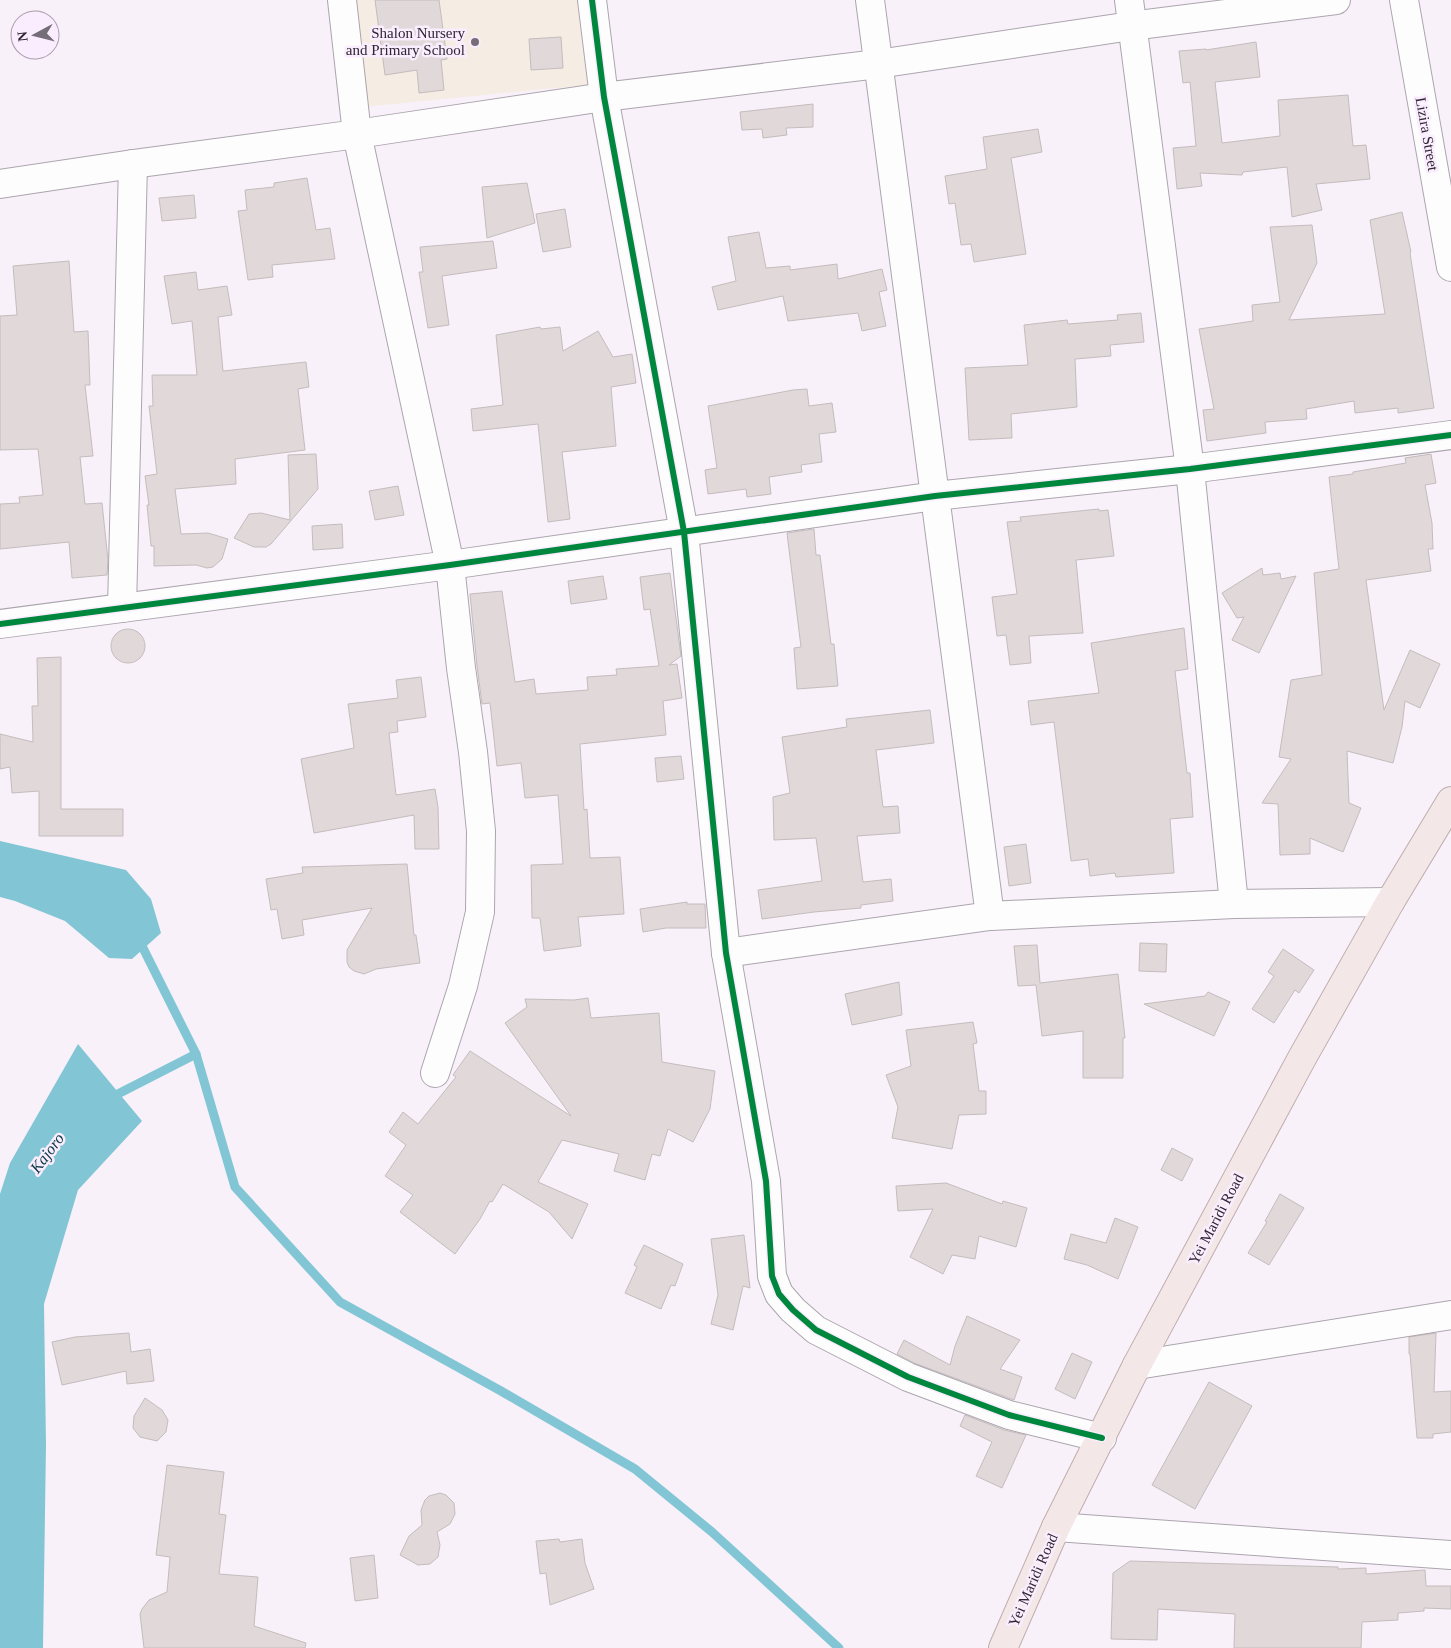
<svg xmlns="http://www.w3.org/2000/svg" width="1451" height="1648" font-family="Georgia,serif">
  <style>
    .education { fill: #f5ece4 }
    .water { fill: #82c6d5 }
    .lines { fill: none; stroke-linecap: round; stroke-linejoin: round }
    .stream { stroke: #82c6d5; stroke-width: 9 }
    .building { fill: #e1d9d9; stroke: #c4bcbc }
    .minor-casing { stroke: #aca5ae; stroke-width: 30 }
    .major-casing { stroke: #c0acad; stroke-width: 30 }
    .minor { stroke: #fefdfe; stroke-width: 28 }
    .major { stroke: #f3e8e7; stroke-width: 28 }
    .cycleway-casing { stroke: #faedfe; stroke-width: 9 }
    .cycleway { stroke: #00873e; stroke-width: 6 }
    .poi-dot { fill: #756d77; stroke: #faedfe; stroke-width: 2 }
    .labels { text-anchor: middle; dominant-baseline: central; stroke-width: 5; stroke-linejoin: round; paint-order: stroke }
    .poi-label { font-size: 15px; fill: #2f2631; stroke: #faedfe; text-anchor: end }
    .street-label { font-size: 15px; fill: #2f2631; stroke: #faedfe }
    .water-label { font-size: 16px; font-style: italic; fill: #07373f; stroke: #faedfe }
  </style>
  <rect width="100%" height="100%" fill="#f8f1fa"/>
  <polygon class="education" points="354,0 586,0 597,84 364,107"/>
  <g class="water">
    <polygon points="0,841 126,870 151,899 161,933 132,959 109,958 65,921 15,901 0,897"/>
    <polygon points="78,1044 142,1121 78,1190 44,1304 46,1445 43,1648 0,1648 0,1194 10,1163"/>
  </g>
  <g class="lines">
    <g class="stream">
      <polyline points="139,940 196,1054 235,1187 340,1302 501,1391 635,1469 712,1532 839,1648"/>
      <polyline points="110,1098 196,1054"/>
    </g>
  </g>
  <g class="building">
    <polygon points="375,0 439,0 447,59 441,60 444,90 419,93 417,70 385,75"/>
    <polygon points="561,37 563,68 531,70 529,39"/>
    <polygon points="1256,42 1260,77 1215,82 1222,143 1280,136 1278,100 1348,95 1353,146 1366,145 1370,179 1316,184 1322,210 1292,217 1287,167 1243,172 1242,175 1200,173 1202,186 1177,189 1173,148 1196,146 1190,82 1183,83 1179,51 1206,49 1206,50"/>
    <polygon points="813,104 813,127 786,128 787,135 763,138 762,129 742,130 740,112"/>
    <polygon points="1038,129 1042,152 1011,158 1026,254 974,262 971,244 961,245 955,203 949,204 945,176 987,169 983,137"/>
    <polygon points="307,178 316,230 330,228 335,259 272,265 273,277 248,280 238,211 247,210 245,190 274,187 274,183"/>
    <polygon points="527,183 535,223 487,238 482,187"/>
    <polygon points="194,195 196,218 162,221 159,198"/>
    <polygon points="565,209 571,247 543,252 536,214"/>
    <polygon points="1402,212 1411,252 1410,253 1434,408 1398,413 1398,408 1355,413 1354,401 1306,409 1307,419 1265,422 1266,433 1207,441 1203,410 1214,409 1199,329 1253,321 1252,305 1280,302 1270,227 1312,225 1317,263 1289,320 1385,314 1370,220"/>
    <polygon points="759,232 766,268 790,266 790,270 837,264 838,279 882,269 887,290 879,292 886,326 862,331 858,313 788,321 783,296 718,310 712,287 736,281 728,237"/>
    <polygon points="493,241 497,268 442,276 449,325 428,328 419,272 423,272 420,247"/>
    <polygon points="69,261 74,332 88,331 90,385 85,385 93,456 80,457 85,504 102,503 108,560 107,575 72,578 69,542 0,549 0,504 20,503 19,497 43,495 38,449 0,450 0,316 17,315 13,266"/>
    <polygon points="196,272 198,290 227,286 232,315 218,317 223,371 306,362 309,387 298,389 305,450 235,459 236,484 175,489 181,534 208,533 228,539 222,559 213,567 207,568 196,565 154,566 154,546 151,546 147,505 149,505 145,476 157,474 149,406 153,406 152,375 197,375 192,321 172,324 164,276"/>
    <polygon points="1141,313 1144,342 1110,345 1111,356 1075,359 1077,407 1011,414 1012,438 969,440 965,368 1028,365 1024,325 1067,320 1068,324 1118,320 1117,315"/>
    <polygon points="540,327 541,329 560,327 563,351 598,331 613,357 632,354 636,383 611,387 616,446 562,452 570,519 548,522 538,424 473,431 471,409 503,405 496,335"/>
    <polygon points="807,389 809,406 832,403 836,432 819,434 822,462 801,465 802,472 769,477 771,494 747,497 746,489 708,494 705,470 717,468 708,406 793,390"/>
    <polygon points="316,454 318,489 271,544 266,547 254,547 234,538 249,514 261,513 290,520 288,455"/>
    <polygon points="1431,454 1436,483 1425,485 1432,523 1433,549 1428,549 1431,571 1366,580 1384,710 1410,650 1440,664 1420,708 1405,701 1402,727 1393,763 1347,751 1349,803 1361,808 1343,852 1310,838 1310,854 1280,855 1278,804 1262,803 1291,759 1279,757 1291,680 1322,675 1314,573 1339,569 1329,477 1353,474 1353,472 1406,463 1405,458"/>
    <polygon points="398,486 404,515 375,520 369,491"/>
    <polygon points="1099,509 1099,511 1108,510 1114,556 1076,560 1083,633 1029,636 1031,663 1010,665 1006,635 997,636 992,597 1017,594 1007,522 1021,521 1020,517"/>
    <polygon points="342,524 343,548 313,550 312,526"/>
    <polygon points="814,529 816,555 820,555 831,644 834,644 838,686 797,689 794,648 801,647 787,533"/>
    <polygon points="1262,568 1263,575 1280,573 1281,579 1296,576 1259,653 1232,640 1244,617 1237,618 1222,593"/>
    <polygon points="670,573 681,656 669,665 677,664 682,698 663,701 666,735 580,744 584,810 587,809 590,858 620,857 624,914 578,917 581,946 544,951 540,918 532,918 531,865 563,864 558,795 525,798 521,763 497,766 490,703 482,704 477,666 470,594 502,591 515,682 534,679 536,694 588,690 587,677 617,675 616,669 659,666 650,609 644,610 640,577"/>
    <polygon points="603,576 607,599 571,604 568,581"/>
    <polygon points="1184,628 1188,669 1175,671 1187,773 1190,773 1193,817 1170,819 1174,873 1116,877 1115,873 1090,876 1088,859 1071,861 1054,722 1031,725 1028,701 1099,693 1091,643"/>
    <circle cx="128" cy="646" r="17"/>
    <polygon points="61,657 61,809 123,809 123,836 39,836 39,791 12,793 10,767 0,769 0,734 33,742 32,706 38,706 37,658"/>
    <polygon points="421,677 426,717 397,721 398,732 389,733 396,795 435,789 438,807 439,849 415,849 414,815 314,833 301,759 354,748 348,704 398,698 396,680"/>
    <polygon points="930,710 934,743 876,750 883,807 898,806 900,833 857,836 863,882 891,879 893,901 861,905 861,908 814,912 762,919 758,890 822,881 816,838 774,840 773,797 790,793 782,737 847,727 846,719"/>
    <polygon points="681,756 684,779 657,782 655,758"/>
    <polygon points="1026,844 1031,883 1009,886 1004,847"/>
    <polygon points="407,864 414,935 416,935 420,963 376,969 364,974 354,971 349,967 347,962 347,950 372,908 302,920 304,935 282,939 277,909 271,910 266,879 303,873 302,867"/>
    <polygon points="687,902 687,904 705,904 706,928 666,928 643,932 640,909"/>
    <polygon points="1140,943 1167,944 1166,972 1139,971"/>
    <polygon points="1037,945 1040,983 1118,974 1125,1038 1123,1038 1123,1078 1083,1078 1083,1031 1042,1036 1036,985 1018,986 1014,946"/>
    <polygon points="1283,949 1314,970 1299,993 1295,990 1274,1023 1252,1009 1274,976 1268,972"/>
    <polygon points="899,982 902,1015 852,1025 845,994"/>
    <polygon points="1208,992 1230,1002 1214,1036 1144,1004 1205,996"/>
    <polygon points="588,998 591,1018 659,1013 662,1062 715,1071 710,1109 693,1142 668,1129 660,1156 652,1154 645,1180 614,1171 619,1154 562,1140 538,1182 588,1204 572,1239 549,1212 503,1184 492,1202 490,1201 480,1219 455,1254 400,1212 413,1195 385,1176 406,1145 389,1132 403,1112 418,1124 456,1077 453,1075 470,1051 571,1116 505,1023 527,1007 525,999 574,1000"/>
    <polygon points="973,1022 977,1043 973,1044 979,1091 986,1091 986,1114 959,1115 952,1149 892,1138 898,1107 886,1075 911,1066 906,1030"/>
    <polygon points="1172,1148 1193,1159 1182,1181 1161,1170"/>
    <polygon points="946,1183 1002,1204 1003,1201 1027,1208 1016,1247 979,1236 975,1259 952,1255 943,1274 910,1257 933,1209 898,1211 896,1186"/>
    <polygon points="1280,1194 1304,1208 1269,1265 1248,1253 1267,1222 1265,1221"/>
    <polygon points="1115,1218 1138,1227 1118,1279 1087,1265 1064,1259 1071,1234 1106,1243"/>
    <polygon points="744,1235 750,1288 743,1286 733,1330 711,1324 718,1295 711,1239"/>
    <polygon points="644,1245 683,1264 675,1286 671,1285 661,1309 625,1293 637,1267 634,1265"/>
    <polygon points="967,1316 1020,1340 1000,1369 1022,1377 1014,1400 914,1363 897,1354 904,1340 950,1365 955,1346"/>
    <polygon points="129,1333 131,1352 150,1349 154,1381 127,1384 126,1371 62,1385 52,1342 75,1337"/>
    <polygon points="1436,1333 1434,1392 1451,1391 1451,1432 1433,1434 1433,1438 1417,1438 1410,1354 1409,1354 1409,1337"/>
    <polygon points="1072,1353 1092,1362 1075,1399 1055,1389"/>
    <polygon points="1209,1382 1252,1406 1195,1509 1152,1485"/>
    <polygon points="145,1398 162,1410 168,1420 166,1432 157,1441 140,1437 133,1428 134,1416"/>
    <polygon points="965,1415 1004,1430 1026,1435 1002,1488 976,1476 992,1442 960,1426"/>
    <polygon points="167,1465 224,1472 219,1514 226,1515 219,1574 258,1577 254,1626 306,1643 305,1648 144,1648 140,1614 142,1609 149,1600 167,1592 170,1557 156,1555"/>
    <polygon points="440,1493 446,1495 454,1503 455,1514 450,1524 437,1532 440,1545 438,1557 430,1564 418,1565 400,1555 409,1536 422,1525 421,1510 425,1500 429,1496"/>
    <polygon points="559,1539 560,1542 582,1539 585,1563 594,1589 550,1605 546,1573 540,1574 536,1541"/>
    <polygon points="374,1555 378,1598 355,1601 350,1558"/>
    <polygon points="1130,1561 1338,1567 1338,1569 1366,1568 1366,1574 1425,1570 1426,1586 1451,1586 1451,1609 1424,1608 1424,1611 1398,1613 1398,1620 1362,1622 1361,1648 1234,1648 1235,1614 1158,1609 1157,1640 1111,1639 1113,1573"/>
  </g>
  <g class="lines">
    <g class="minor-casing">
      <g id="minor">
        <polyline points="342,0 357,134 450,565 461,668 473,752 481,831 480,912 463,986 435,1073"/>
        <polyline points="592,0 604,97 684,532 726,953 766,1181 772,1276 779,1294 793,1310 816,1330 908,1377 1009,1415 1102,1438"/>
        <polyline points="870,0 990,916"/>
        <polyline points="1129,0 1190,469 1234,904"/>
        <polyline points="1404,0 1451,267"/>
        <polyline points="0,184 133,164 357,134 604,97 878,64 1131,26 1336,0"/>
        <polyline points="122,608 133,164"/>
        <polyline points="0,624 450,565 935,496 1190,469 1451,435"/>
        <polyline points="726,953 990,916 1234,904 1390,902"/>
        <polyline points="1137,1365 1451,1315"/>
        <polyline points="1056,1527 1451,1555"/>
      </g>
    </g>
    <g class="major-casing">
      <polyline id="major" points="1003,1648 1056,1527 1137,1365 1302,1058 1390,902 1451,801"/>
    </g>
    <use href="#minor" class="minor"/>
    <use href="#major" class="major"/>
    <g class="cycleway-casing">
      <g id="cycleway">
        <polyline points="592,0 604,97 684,532 726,953 766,1181 772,1276 779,1294 793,1310 816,1330 908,1377 1009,1415 1102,1438"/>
        <polyline points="0,624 450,565 935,496 1190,469 1451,435"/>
      </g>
    </g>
    <use href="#cycleway" class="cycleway"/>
  </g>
  <circle class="poi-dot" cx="475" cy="42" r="5"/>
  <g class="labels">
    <g class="poi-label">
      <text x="465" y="33">Shalon Nursery<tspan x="465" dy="17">and Primary School</tspan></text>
    </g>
    <g class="street-label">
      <text transform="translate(1427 134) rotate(80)">Lizira Street</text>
      <text transform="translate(1216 1219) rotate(-62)">Yei Maridi Road</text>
      <text transform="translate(1033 1580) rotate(-66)">Yei Maridi Road</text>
    </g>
    <g class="water-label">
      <text transform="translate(47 1153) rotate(-53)">Kajoro</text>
    </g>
  </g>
  <g transform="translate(35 35) rotate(263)"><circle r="24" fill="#faedfe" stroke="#a99dac"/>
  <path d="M0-4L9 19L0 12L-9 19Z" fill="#756d77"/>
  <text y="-8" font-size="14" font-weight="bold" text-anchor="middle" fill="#2f2631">N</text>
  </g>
</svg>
